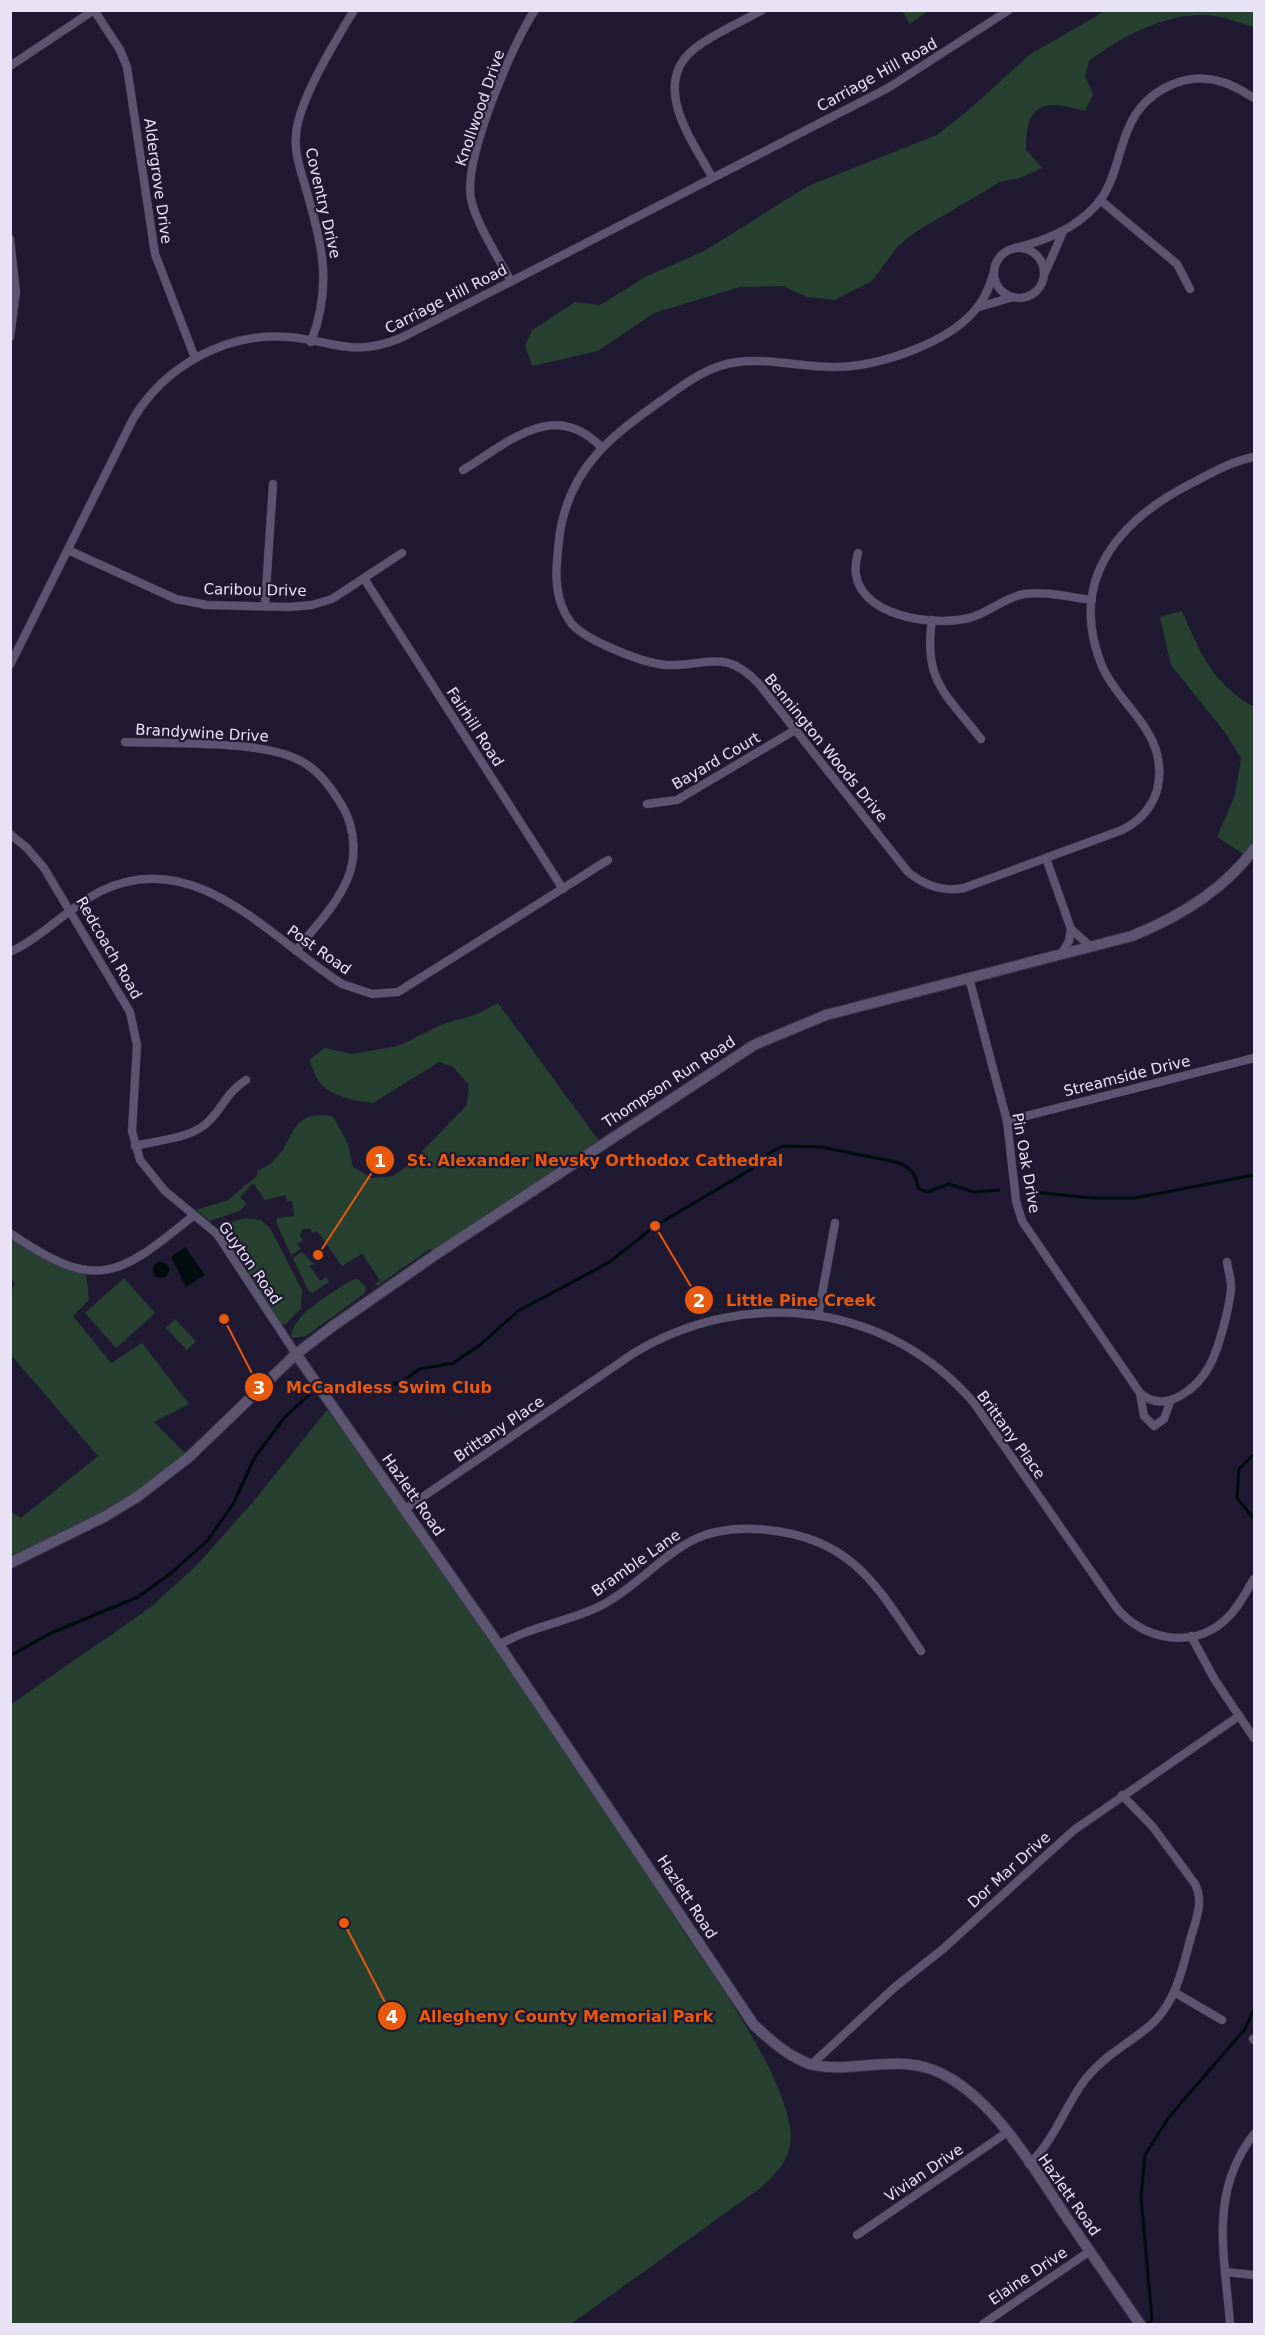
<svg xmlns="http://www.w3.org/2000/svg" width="1265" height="2335" font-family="'DejaVu Sans',sans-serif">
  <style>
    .green { fill: #264130 }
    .water { fill: #000c0d }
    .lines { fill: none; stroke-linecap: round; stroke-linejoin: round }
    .stream { stroke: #000c0d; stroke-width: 3 }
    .street-casing { stroke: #3b3548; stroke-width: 9 }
    .secondary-casing { stroke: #3b3548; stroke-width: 12 }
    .street { stroke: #5b5571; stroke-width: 8 }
    .secondary { stroke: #5b5571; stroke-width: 10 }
    .labels { text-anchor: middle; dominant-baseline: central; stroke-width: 4.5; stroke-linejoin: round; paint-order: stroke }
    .street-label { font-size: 15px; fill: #e7e3f4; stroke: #1f1931 }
    .leader { fill: none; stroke: #e8590c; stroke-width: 2 }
    .callout-dot { fill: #e8590c; stroke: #1f1931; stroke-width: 2 }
    .mark-label { font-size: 18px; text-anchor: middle; font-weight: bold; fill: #fff }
    .callout-label { font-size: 16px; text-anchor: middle; font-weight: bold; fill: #e8590c; stroke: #1f1931; stroke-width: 4.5; stroke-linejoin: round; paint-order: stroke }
  </style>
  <rect width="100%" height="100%" fill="#1f1931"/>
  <g class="green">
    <polygon points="902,11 928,11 910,24"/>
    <path d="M 1105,11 L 1254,11 L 1254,27 C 1239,23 1220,15 1204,15 C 1164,14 1120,37 1089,61 L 1085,76 L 1093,94 L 1085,111 C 1043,99 1026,102 1026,150 L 1042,168 L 1020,178 L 1000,182 L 914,233 L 898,246 L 872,281 L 835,300 L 807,297 L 783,286 L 740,287 L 654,313 L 598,351 L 532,366 L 525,346 L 532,330 L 575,302 L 600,305 L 645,277 L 706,250 L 808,186 L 937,135 L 971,108 L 1029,55 Z"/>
    <path d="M 1182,611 C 1202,656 1210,681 1254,707 L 1254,849 L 1248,857 L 1217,837 L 1235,795 L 1241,758 L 1227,735 L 1171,665 L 1160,617 Z"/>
    <path d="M 498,1003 L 602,1145 L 435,1255 L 430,1249 L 377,1286 L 375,1284 L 380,1280 L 362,1254 L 342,1266 L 317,1231 L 313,1233 L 310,1229 L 303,1229 L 300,1236 L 303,1240 L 297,1244 L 301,1249 L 291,1255 L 276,1222 L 277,1218 L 294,1216 L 292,1201 L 287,1201 L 286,1195 L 265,1200 L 253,1183 L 240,1197 L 247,1204 L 239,1211 L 210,1221 L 196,1210 L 228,1200 L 257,1176 L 257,1171 C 263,1168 269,1165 274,1160 C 297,1140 286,1110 333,1116 L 348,1144 L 353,1167 L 372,1178 L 393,1176 L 410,1164 L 467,1105 L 469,1085 L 453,1067 L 439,1062 L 373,1103 C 343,1099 316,1094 310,1059 L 325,1048 L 352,1054 L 398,1046 L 443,1024 L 475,1015 Z"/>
    <polygon points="246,1218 261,1220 270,1228 302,1290 301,1308 286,1324 281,1324 220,1231 224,1223"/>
    <polygon points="11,1233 40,1254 86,1271 89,1300 73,1316 111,1363 142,1343 189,1404 154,1422 189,1457 154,1485 11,1563 11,1512 21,1518 98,1456 11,1355 11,1291 15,1284 11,1278"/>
    <polygon points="302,1252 314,1264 310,1266 320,1281 326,1277 329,1282 312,1293 308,1290 293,1258"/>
    <polygon points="124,1278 155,1313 116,1348 85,1313"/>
    <path d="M 358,1279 L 366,1287 L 365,1293 L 306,1336 L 292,1338 C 287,1318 337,1289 352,1280 Z"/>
    <polygon points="175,1319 196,1341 187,1350 166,1328"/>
    <path d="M 327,1410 C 450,1575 565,1747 676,1920 C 712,1975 779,2063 790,2127 C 794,2154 781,2169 763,2186 L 571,2324 L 11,2324 L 10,1705 L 151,1607 L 198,1564 L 253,1502 Z"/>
  </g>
  <g class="water">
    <polygon points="185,1247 205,1275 186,1287 171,1257"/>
    <circle cx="161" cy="1270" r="8"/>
  </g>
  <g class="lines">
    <g class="stream">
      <polyline points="1032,1192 1092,1198 1135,1198 1254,1175"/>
      <path d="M 393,1384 L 399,1383 L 420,1369 L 453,1363 L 480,1345 L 518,1311 L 608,1263 L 655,1226 L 750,1170 L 771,1152 L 783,1146 L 821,1147 L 896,1162 C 910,1167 916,1173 918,1188 L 927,1192 L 949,1184 L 973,1192 L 999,1190"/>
      <polyline points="1254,1454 1239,1469 1237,1498 1254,1519"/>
      <polyline points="10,1656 51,1633 138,1597 170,1574 208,1540 233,1504 255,1457 284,1418 312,1392"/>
      <polyline points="1149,2324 1152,2319 1141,2197 1145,2155 1169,2117 1245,2029 1254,2009"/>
    </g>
    <g class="street-casing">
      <g id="street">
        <polyline points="94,10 120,50 127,67 155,254 195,358"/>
        <polyline points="10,66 94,10"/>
        <path d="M 712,177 C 692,140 650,85 694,49 C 714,33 740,23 762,10"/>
        <polyline points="1100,200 1177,264 1190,289"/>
        <polyline points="10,239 16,292 10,337"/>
        <path d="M 1015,248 C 1049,240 1083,226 1103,196 C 1116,176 1119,149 1129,127 C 1144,92 1184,70 1222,82 C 1234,85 1244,92 1254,98"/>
        <circle cx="1019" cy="273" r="25"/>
        <path d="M 994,272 C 990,284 987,295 979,305 C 952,343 878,367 833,367 C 801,367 769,358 738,362 C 710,365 687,382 665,398 C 614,434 571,465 560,532 C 556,563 551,598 572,624 C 587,641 645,664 667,665 C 708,666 725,648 759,684 L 908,872 C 924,885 943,892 964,888 L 1122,830 C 1152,815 1165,787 1157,754 C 1149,721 1115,697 1102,666 C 1066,578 1121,518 1196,481 C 1215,471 1233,461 1254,457"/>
        <polyline points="1045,273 1062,234"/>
        <path d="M 511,282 C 499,258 476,224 471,199 C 463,160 512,44 535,10"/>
        <polyline points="979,307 1013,297"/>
        <path d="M 311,342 C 333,285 322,245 306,189 C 301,171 294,154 296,135 C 298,101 336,40 354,10"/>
        <path d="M 463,470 C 508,443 554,398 601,447"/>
        <polyline points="68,550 176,599 207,605 289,607 312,605 332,599 402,553"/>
        <path d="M 858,553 C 840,613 927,628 969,618 C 989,613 1003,598 1024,594 C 1046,591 1069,597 1092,600"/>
        <polyline points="365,580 563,889"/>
        <polyline points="265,605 273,484"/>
        <path d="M 932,620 C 923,681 946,694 981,739"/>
        <path d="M 10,665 L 133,419 C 165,366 225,332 288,337 C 336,341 351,358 401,338 L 888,88 L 1009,10"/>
        <path d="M 125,742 C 171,744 269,739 306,764 C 323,775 334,792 344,809 C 355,830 357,858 347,880 C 336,906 313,929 296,951"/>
        <polyline points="647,804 677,800 795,730"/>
        <polyline points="10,834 27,848 44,868 130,1012 137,1045 132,1131 140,1160 165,1191 217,1234 296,1354"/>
        <polyline points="1046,858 1071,929 1091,947"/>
        <path d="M 10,952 C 44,936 69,907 101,891 C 195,845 270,938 342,984 L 372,994 L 398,992 L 608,860"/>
        <polyline points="1061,955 1069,941 1071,929"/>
        <path d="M 969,978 L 1007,1121 L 1016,1201 L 1022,1221 L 1140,1393 C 1165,1415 1197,1389 1210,1365 C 1219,1347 1229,1310 1231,1289 C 1232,1281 1228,1271 1227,1262"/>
        <polyline points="1007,1121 1254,1058"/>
        <path d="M 135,1146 C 157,1140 192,1139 209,1121 C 224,1106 226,1093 246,1080"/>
        <path d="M 10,1233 C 96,1292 117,1278 193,1216"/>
        <polyline points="818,1316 835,1223"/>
        <polyline points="1140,1393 1144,1416 1154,1426 1164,1419 1170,1402"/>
        <path d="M 405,1509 L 634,1353 C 745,1286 888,1302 974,1403 L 1116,1607 C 1141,1639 1191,1650 1224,1621 C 1238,1609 1245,1593 1254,1579"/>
        <polyline points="1191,1636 1215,1680 1254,1738"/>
        <path d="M 499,1645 C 532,1625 571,1622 604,1604 C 637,1586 660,1557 693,1540 C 717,1528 742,1527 768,1530 C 853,1539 877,1586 921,1651"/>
        <polyline points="1174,1992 1222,2020"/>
        <polyline points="1253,2039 1254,2040"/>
        <polyline points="812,2064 895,1987 943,1949 1074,1830 1239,1716"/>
        <path d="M 1029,2164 C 1056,2139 1065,2104 1088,2076 C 1107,2053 1134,2041 1155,2021 C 1177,1998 1183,1966 1191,1937 C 1196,1919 1204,1902 1195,1884 L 1153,1827 L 1122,1795"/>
        <polyline points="857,2235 1006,2133"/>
        <polyline points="1226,2272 1254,2275"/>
        <polyline points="983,2324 1090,2251"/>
        <path d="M 1230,2324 C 1225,2256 1208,2193 1254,2134"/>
      </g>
    </g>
    <g class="secondary-casing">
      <g id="secondary">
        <path d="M 296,1354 L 499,1645 L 754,2025 C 770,2040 789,2057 810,2064 C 848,2075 894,2053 936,2071 C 991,2094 1033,2167 1065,2215 C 1090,2252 1115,2288 1140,2324"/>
        <path d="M 10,1563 L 104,1517 L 137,1497 L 189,1457 L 296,1354 L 333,1326 L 435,1255 L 754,1045 L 826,1015 L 1132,936 C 1179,917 1224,890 1254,849"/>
      </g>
    </g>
    <use href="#street" class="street"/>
    <use href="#secondary" class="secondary"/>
  </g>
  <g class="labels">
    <g class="street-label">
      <text transform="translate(877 75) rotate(-29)">Carriage Hill Road</text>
      <text transform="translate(480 108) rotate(-71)">Knollwood Drive</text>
      <text transform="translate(158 181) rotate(82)">Aldergrove Drive</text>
      <text transform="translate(323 203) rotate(77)">Coventry Drive</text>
      <text transform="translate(446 299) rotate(-27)">Carriage Hill Road</text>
      <text transform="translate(255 590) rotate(1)">Caribou Drive</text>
      <text transform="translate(475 727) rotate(57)">Fairhill Road</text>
      <text transform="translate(202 733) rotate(3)">Brandywine Drive</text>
      <text transform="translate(826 748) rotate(51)">Bennington Woods Drive</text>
      <text transform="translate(716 761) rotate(-30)">Bayard Court</text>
      <text transform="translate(109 948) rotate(60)">Redcoach Road</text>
      <text transform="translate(319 950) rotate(35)">Post Road</text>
      <text transform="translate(1127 1076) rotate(-14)">Streamside Drive</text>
      <text transform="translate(669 1082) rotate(-33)">Thompson Run Road</text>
      <text transform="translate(1026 1163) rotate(80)">Pin Oak Drive</text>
      <text transform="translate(250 1263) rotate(55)">Guyton Road</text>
      <text transform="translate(499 1429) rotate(-34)">Brittany Place</text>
      <text transform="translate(1011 1435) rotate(54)">Brittany Place</text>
      <text transform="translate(413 1495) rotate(55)">Hazlett Road</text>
      <text transform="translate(636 1563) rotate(-35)">Bramble Lane</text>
      <text transform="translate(1009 1870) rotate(-42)">Dor Mar Drive</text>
      <text transform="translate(687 1897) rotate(57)">Hazlett Road</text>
      <text transform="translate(924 2173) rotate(-34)">Vivian Drive</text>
      <text transform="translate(1069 2195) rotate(55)">Hazlett Road</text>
      <text transform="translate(1028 2276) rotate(-34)">Elaine Drive</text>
    </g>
  </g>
  <path class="leader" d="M318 1255L380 1160M655 1226L699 1300M224 1319L259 1387M344 1923L392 2016"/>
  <g class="callout-dot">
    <circle cx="318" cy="1255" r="6"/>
    <circle cx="655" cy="1226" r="6"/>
    <circle cx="224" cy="1319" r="6"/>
    <circle cx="344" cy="1923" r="6"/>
    <circle cx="380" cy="1160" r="15"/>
    <circle cx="699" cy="1300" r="15"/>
    <circle cx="259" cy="1387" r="15"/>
    <circle cx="392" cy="2016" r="15"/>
  </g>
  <g class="mark-label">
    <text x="380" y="1167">1</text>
    <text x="699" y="1307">2</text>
    <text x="259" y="1394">3</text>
    <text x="392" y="2023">4</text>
  </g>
  <g class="callout-label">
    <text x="595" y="1166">St. Alexander Nevsky Orthodox Cathedral</text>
    <text x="801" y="1306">Little Pine Creek</text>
    <text x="389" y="1393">McCandless Swim Club</text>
    <text x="566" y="2022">Allegheny County Memorial Park</text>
  </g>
  <rect width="1265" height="2335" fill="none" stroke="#e7e3f4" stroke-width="24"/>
</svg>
